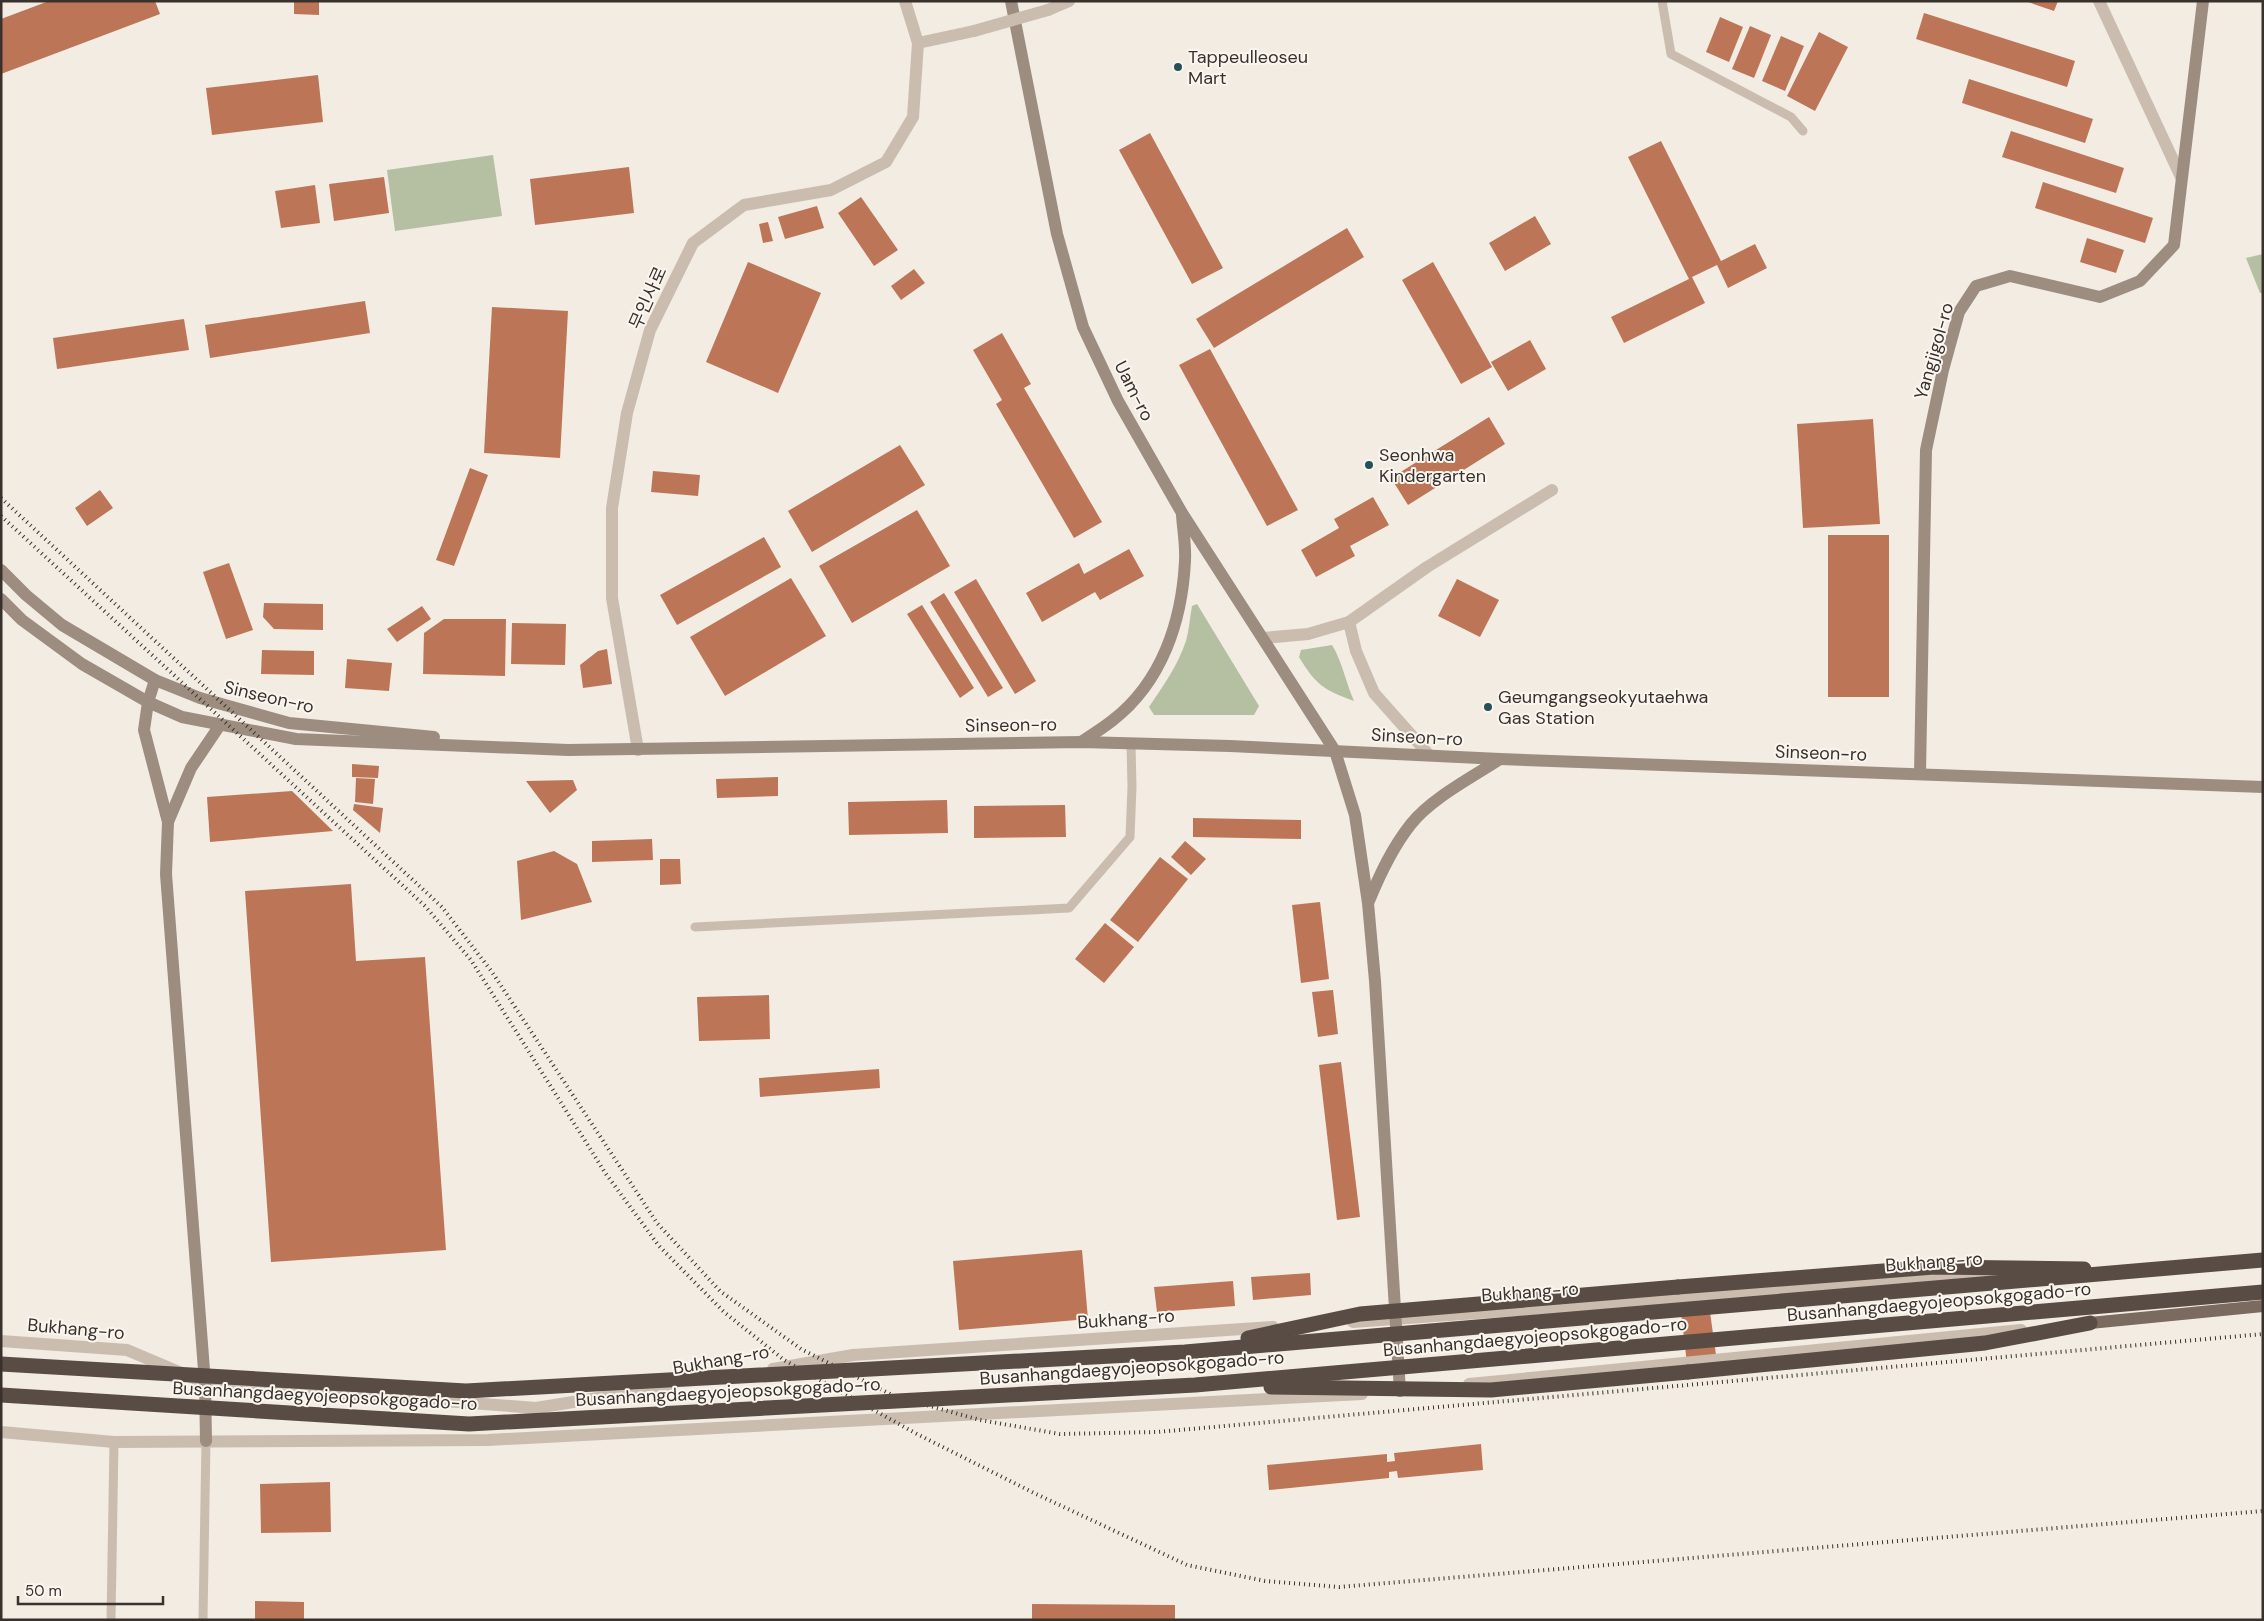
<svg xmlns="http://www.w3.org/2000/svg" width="2264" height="1621" font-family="'DM Sans','Noto Sans KR',sans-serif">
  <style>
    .green { fill: #b5c0a3 }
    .building { fill: #bc7657 }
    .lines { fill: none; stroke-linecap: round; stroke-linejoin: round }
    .lane { stroke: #cabdaf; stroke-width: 9 }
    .street { stroke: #cabdaf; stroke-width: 12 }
    .secondary { stroke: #9d8d80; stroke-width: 12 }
    .primary { stroke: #7a6a5f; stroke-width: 12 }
    .highway { stroke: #594c44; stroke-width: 15 }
    .rail { stroke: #39312c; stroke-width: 4; stroke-dasharray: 1 4; stroke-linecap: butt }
    .street-bridge { stroke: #cabdaf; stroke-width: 12 }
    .highway-bridge { stroke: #594c44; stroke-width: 15 }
    .poi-dot { fill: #255158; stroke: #faf6ef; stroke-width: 2 }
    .labels { text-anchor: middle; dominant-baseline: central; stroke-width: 4; stroke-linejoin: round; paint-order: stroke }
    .poi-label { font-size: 18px; fill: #39312c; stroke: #faf6ef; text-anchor: start }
    .street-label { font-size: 18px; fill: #39312c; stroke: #faf6ef }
  </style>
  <rect width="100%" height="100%" fill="#f2ece3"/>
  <g class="green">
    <polygon points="493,155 502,216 395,231 387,170"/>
    <polygon points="2263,254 2263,293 2260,293 2246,258"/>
    <path d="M 1197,604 L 1259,706 L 1254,715 L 1154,715 L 1149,707 C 1163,686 1178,665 1186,641 C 1189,630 1190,617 1192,606 Z"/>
    <path d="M 1332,645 C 1342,661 1346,683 1354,701 C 1324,690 1316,685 1299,657 L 1301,650 Z"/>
  </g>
  <g class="building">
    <polygon points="49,1 155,1 160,14 1,74 1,19"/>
    <polygon points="294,1 319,1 319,15 294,14"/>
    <polygon points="2025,1 2058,1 2054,11"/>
    <polygon points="1924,13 2075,61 2067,87 1916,39"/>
    <polygon points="1720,17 1743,27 1729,62 1706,52"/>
    <polygon points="1750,26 1771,35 1754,78 1732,69"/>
    <polygon points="1819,32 1848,47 1815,111 1787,96"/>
    <polygon points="1781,36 1804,46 1785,91 1762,81"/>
    <polygon points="318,75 323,122 212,135 206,88"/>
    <polygon points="1969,79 2093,119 2085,143 1962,103"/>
    <polygon points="2011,131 2124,168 2116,193 2002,157"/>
    <polygon points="1150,133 1223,268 1192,284 1119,150"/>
    <polygon points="1661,141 1721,261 1755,244 1767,268 1728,288 1717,265 1692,277 1705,303 1624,343 1611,317 1689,279 1628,157"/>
    <polygon points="629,167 634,213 535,225 530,179"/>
    <polygon points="384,177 389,213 334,221 329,184"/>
    <polygon points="2043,182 2153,218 2145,243 2035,208"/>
    <polygon points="315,185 320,223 281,228 275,191"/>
    <polygon points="861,197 898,250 874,266 838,213"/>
    <polygon points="817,206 824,228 785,239 778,217"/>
    <polygon points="1535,216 1551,244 1505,271 1489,243"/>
    <polygon points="768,222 773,241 763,243 759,224"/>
    <polygon points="1347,228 1364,257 1214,348 1196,319"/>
    <polygon points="2087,238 2124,250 2116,273 2080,262"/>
    <polygon points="748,262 821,293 778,393 706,362"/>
    <polygon points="1433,262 1492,367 1461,384 1402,280"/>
    <polygon points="914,269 925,283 901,300 891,286"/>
    <polygon points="365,301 370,333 210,358 205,325"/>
    <polygon points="492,307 568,311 560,458 484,453"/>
    <polygon points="184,319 189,350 57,369 53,338"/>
    <polygon points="1002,333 1031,384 1024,388 1102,522 1074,538 996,404 1002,400 973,350"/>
    <polygon points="1530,340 1546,369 1508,391 1491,362"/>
    <polygon points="1210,349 1298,510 1267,526 1179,365"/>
    <polygon points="1489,417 1505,444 1408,505 1391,478"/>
    <polygon points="1873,419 1880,524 1803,528 1797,424"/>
    <polygon points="900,445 925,485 812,552 788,511"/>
    <polygon points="470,468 488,475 454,566 436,560"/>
    <polygon points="653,471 700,475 698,496 651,492"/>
    <polygon points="100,490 113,508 87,526 75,508"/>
    <polygon points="1373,497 1389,525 1350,546 1355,556 1316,577 1301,550 1339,528 1334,519"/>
    <polygon points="917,510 950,566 852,623 819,566"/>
    <rect x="1828" y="535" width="61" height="162"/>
    <polygon points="764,537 781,567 677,625 660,595"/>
    <polygon points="1129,549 1144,576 1100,600 1095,592 1042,622 1026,593 1079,563 1084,574"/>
    <polygon points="229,563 253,630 226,639 203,572"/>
    <polygon points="791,578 826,636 725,696 690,637"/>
    <polygon points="976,579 1036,681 1015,694 954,592"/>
    <polygon points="1457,579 1499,600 1480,637 1438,616"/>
    <polygon points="944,593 1003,688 988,697 930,602"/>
    <polygon points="264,603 323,604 323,630 274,629 263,617"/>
    <polygon points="922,605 974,688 960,698 907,614"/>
    <polygon points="422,606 431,619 397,642 387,629"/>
    <polygon points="444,619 506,619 505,676 423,674 424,633"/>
    <polygon points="512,623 566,624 565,665 511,664"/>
    <polygon points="607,649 612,684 583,688 580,665 598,651"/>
    <polygon points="262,650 314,651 314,675 261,674"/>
    <polygon points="347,659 392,663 389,691 345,688"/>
    <polygon points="352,764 379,766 378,778 352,777"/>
    <polygon points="778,777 778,796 717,798 716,779"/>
    <polygon points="356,778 375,779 373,804 355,802"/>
    <polygon points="573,780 577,790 550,813 526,781"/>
    <polygon points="292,791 333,831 210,842 207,797"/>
    <polygon points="947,800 948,833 849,835 848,802"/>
    <polygon points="354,804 383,808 380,833 353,810"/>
    <polygon points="1065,805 1066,837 974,838 974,806"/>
    <polygon points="1193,818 1301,820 1301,839 1193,837"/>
    <polygon points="652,839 653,860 592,862 592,841"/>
    <polygon points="1185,841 1206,859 1191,875 1171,857"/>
    <polygon points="554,851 577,864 592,902 521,920 517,861"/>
    <polygon points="1160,857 1188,879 1138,942 1110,920"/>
    <polygon points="660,859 680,859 681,884 660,885"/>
    <polygon points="351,884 356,961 425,957 446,1250 271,1262 245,891"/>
    <polygon points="1320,902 1329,979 1301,983 1292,905"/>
    <polygon points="1105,923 1134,947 1104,983 1075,959"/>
    <polygon points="1333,990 1338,1034 1318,1037 1312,992"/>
    <polygon points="769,995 770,1039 699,1041 697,997"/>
    <polygon points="1341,1062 1360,1217 1337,1220 1319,1065"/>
    <polygon points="879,1069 880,1088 760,1097 759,1078"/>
    <polygon points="1082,1250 1088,1319 959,1330 953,1261"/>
    <polygon points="1310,1273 1311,1295 1253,1300 1251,1277"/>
    <polygon points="1233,1281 1235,1306 1157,1312 1154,1287"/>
    <polygon points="1706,1284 1718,1369 1688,1372 1678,1287"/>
    <polygon points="1481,1444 1483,1470 1398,1478 1397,1471 1389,1472 1389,1478 1269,1490 1267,1465 1387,1454 1387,1462 1395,1461 1394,1453"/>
    <polygon points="330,1482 331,1532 261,1533 260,1484"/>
    <polygon points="255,1601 304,1602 304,1620 255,1620"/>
    <polygon points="1032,1604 1175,1605 1175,1620 1032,1620"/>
  </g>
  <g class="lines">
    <g class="lane">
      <polyline points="1662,1 1671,54 1791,117 1803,131"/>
      <polyline points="695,927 1069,908 1130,837 1132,787 1131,743"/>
      <polyline points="111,1620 114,1442"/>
      <polyline points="203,1620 206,1441"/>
    </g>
    <g class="street">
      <polyline points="2099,1 2181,177"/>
      <polyline points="1048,10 1069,1"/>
      <polyline points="918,43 974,31"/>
      <polyline points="1349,622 1356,651 1374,693 1429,755"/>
      <polyline points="1263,638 1308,634 1349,622 1427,567 1552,490"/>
      <polyline points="638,750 612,598 612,508 627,413 650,330 693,243 744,205 831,190 886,162 913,117 918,43 905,1"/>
      <polyline points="1353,1322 1992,1276"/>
      <polyline points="1,1341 127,1350 205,1383 536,1408 672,1386"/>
      <polyline points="773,1369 853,1355 1273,1327"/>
      <polyline points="1469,1384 2021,1330"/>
      <polyline points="1,1432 114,1442 488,1440 1362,1394"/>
    </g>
    <g class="secondary">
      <polyline points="1011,1 1057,234 1083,327 1118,401 1182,513 1335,751 1355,815 1368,903 1375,981 1400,1391"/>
      <polyline points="1,570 26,595 62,625 155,680 200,698 289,723 434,737"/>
      <polyline points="1,599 22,620 82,664 148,702 182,717 296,739 568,750 1081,742 1230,746 1500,759 2263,787"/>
      <polyline points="155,680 148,702 144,730 168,822 166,874 205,1383 206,1441"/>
      <path d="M 1081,742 C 1092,735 1103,728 1113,720 C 1162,682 1182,621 1185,561 C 1186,546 1183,530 1182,515"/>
      <polyline points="1920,774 1926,450 1943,370 1959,312 1976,286 2010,276 2100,297 2140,281 2174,245 2203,1"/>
      <polyline points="168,822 191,768 220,725"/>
      <path d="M 1369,901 C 1380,874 1392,848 1411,824 C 1432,798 1471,778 1500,759"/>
    </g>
    <polyline class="primary" points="2090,1323 2263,1306"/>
    <g class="highway">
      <polyline points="1678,1287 1934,1267 2084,1269"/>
      <polyline points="1688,1372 1985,1343 2090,1323"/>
    </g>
    <g class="rail">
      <polyline points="1,498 442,907 492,972 657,1223 720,1291 801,1349 894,1396 980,1420 1060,1434 1157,1432 2263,1334"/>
      <polyline points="1,516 425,906 471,960 606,1174 659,1246 724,1312 784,1360 915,1433 1034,1493 1187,1565 1265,1581 1339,1587 2263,1511"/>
    </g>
    <polyline class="street-bridge" points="974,31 1048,10"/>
    <g class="highway-bridge">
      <polyline points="1248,1338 1360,1314 1678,1287"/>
      <polyline points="1,1364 466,1391 1185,1352 2263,1260"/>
      <polyline points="1271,1387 1491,1390 1688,1372"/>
      <polyline points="1,1395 469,1424 1195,1385 2263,1292"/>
    </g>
  </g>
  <g class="poi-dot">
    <circle cx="1178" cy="67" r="5"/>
    <circle cx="1369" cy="465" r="5"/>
    <circle cx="1488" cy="707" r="5"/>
  </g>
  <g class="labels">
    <g class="poi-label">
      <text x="1188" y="57">Tappeulleoseu<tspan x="1188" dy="21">Mart</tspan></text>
      <text x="1379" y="455">Seonhwa<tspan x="1379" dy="21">Kindergarten</tspan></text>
      <text x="1498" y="697">Geumgangseokyutaehwa<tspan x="1498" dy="21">Gas Station</tspan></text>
    </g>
    <g class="street-label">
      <text transform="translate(648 298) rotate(-66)">무인사로</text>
      <text transform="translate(1934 351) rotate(-74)">Yangjigol-ro</text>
      <text transform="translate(1134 391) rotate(63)">Uam-ro</text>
      <text transform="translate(269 697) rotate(13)">Sinseon-ro</text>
      <text transform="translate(1011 725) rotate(-1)">Sinseon-ro</text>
      <text transform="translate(1417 737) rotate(3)">Sinseon-ro</text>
      <text transform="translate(1821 753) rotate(2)">Sinseon-ro</text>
      <text transform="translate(1934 1262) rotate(-4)">Bukhang-ro</text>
      <text transform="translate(1530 1292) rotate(-4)">Bukhang-ro</text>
      <text transform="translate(1939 1302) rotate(-5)">Busanhangdaegyojeopsokgogado-ro</text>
      <text transform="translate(1126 1319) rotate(-4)">Bukhang-ro</text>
      <text transform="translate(76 1329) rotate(5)">Bukhang-ro</text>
      <text transform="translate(1535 1337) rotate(-5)">Busanhangdaegyojeopsokgogado-ro</text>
      <text transform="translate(721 1360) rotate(-10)">Bukhang-ro</text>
      <text transform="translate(1132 1368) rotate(-4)">Busanhangdaegyojeopsokgogado-ro</text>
      <text transform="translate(728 1392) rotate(-3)">Busanhangdaegyojeopsokgogado-ro</text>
      <text transform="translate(325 1396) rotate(3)">Busanhangdaegyojeopsokgogado-ro</text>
    </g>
  </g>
  <rect width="2264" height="1621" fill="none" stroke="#39312c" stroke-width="5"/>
  <path d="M18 1596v8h145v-8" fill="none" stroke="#39312c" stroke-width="2.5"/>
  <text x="25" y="1596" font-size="15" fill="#39312c" stroke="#faf6ef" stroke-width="4" paint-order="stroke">50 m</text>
</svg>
